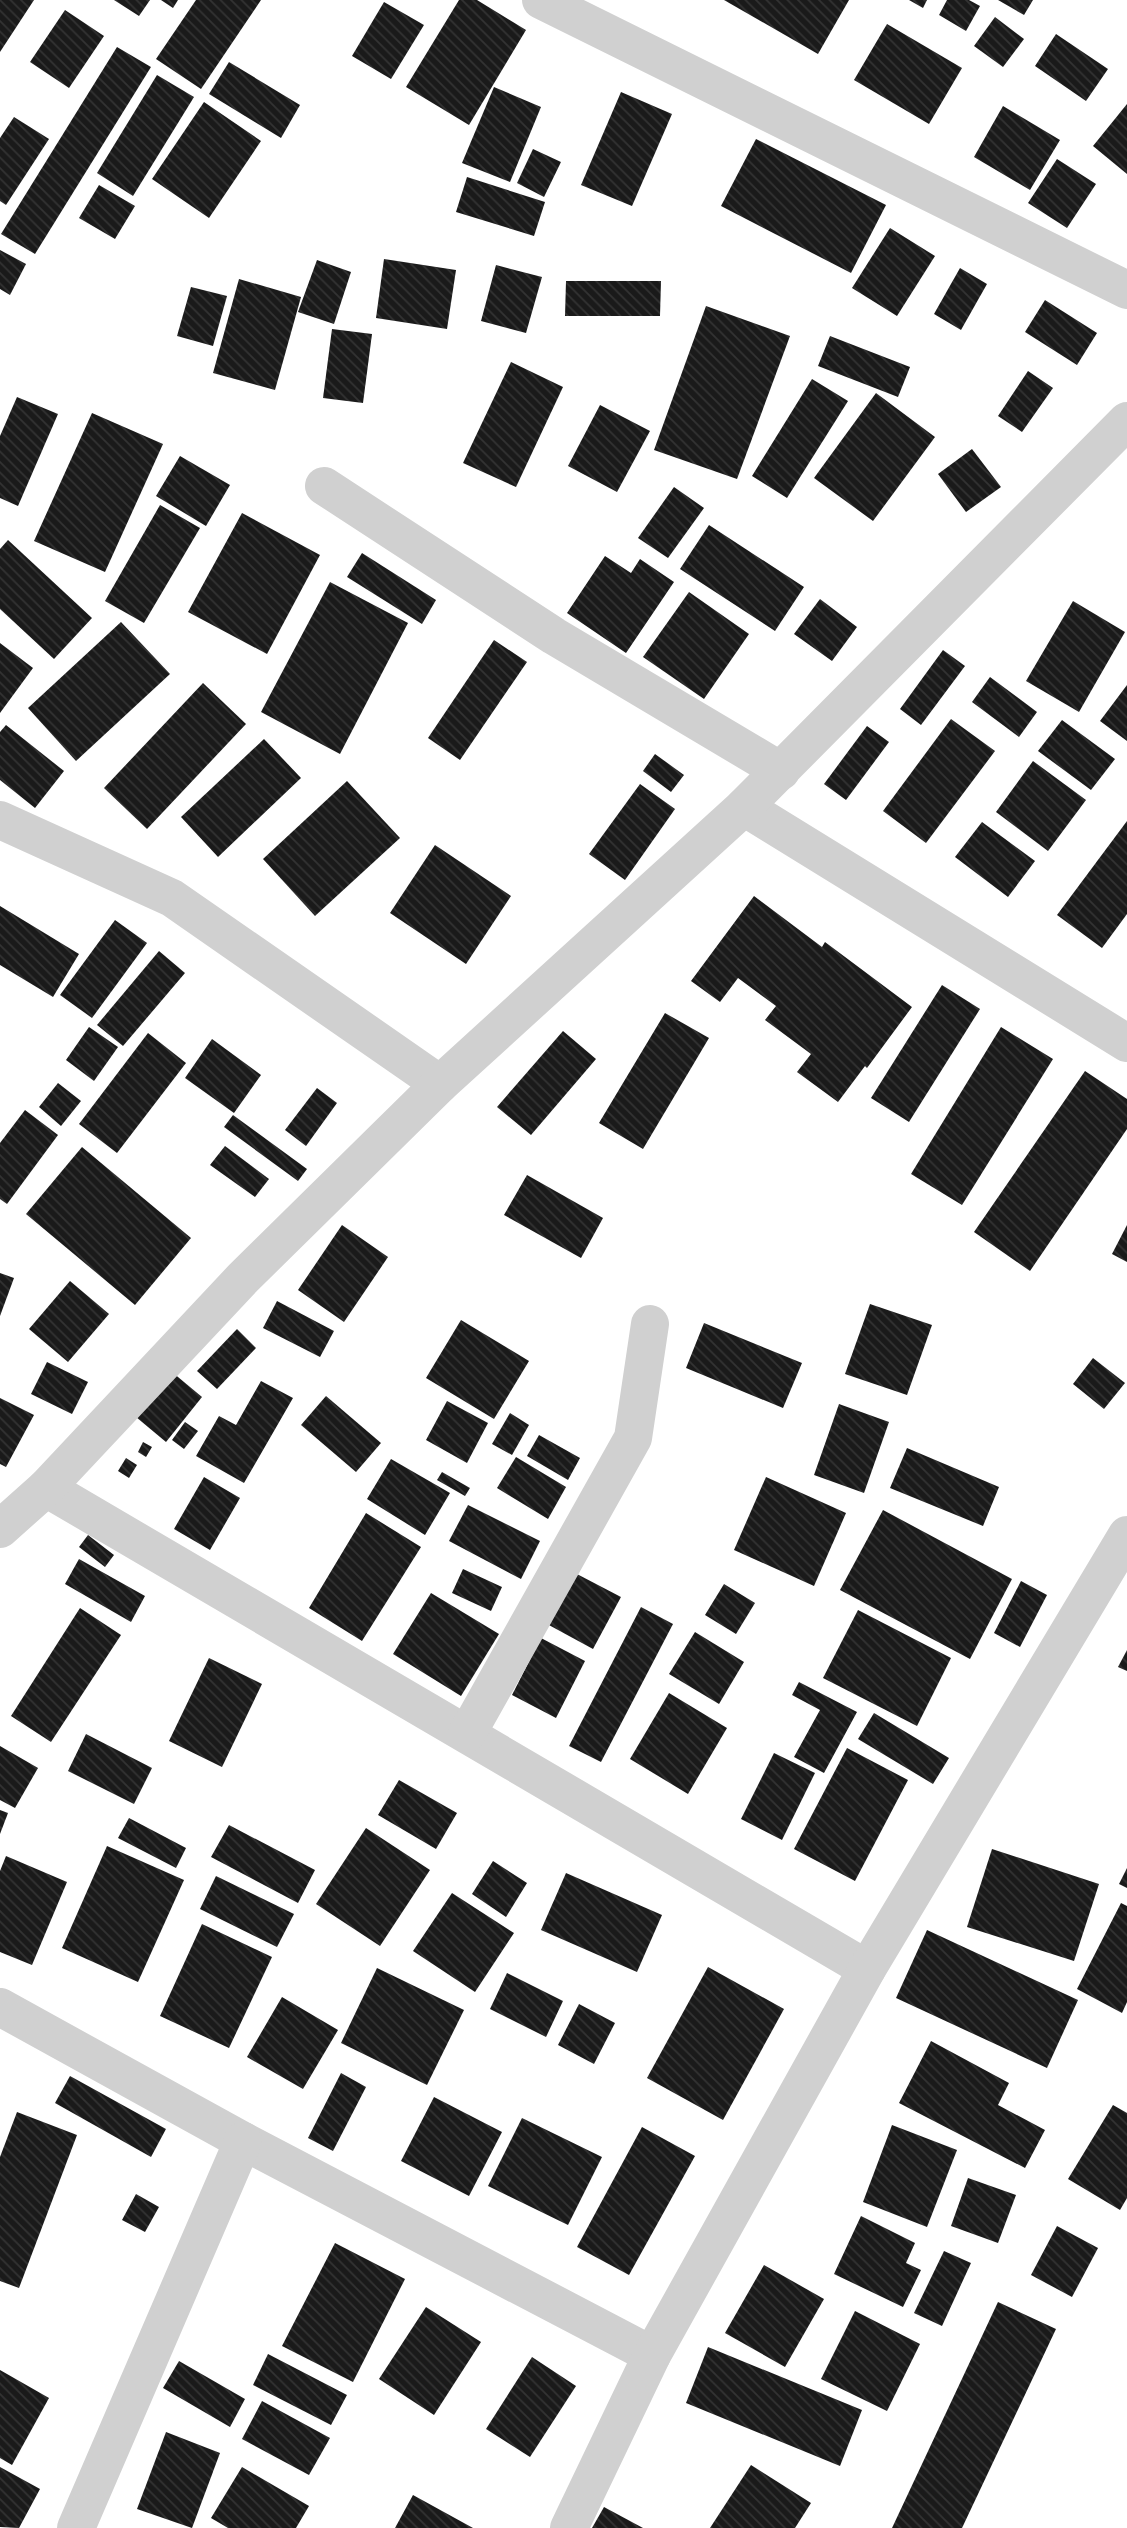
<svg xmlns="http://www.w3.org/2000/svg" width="1127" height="2528" font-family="'Source Sans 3',sans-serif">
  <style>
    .building { fill: url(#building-back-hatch) }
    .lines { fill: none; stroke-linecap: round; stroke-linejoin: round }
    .street { stroke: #d0d0d0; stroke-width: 38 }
  </style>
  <defs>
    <pattern id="building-back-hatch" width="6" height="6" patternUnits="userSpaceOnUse" patternTransform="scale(1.75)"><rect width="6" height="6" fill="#1a1a1a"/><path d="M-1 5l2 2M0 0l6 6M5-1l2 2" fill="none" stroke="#333"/></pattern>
  </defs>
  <rect width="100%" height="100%" fill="#fff"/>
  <g class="building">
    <polygon points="0,0 34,0 0,52"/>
    <polygon points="114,0 150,0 139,16"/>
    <polygon points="161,0 178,0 173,8"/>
    <polygon points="196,0 261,0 201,89 156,59"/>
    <polygon points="459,0 477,0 526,30 469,125 406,87"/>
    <polygon points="724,0 849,0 818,54"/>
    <polygon points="909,0 927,0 923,8"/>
    <polygon points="947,0 969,0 980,6 966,31 939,15"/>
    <polygon points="998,0 1033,0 1024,15"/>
    <polygon points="384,2 424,25 391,79 352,56"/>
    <polygon points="65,10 104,36 69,88 30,62"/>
    <polygon points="995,17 1024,39 1003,67 974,46"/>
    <polygon points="887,24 962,68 929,124 854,80"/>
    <polygon points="1056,34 1108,69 1086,101 1035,66"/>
    <polygon points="117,47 151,67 35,254 1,234"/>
    <polygon points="229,62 300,105 281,138 209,94"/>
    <polygon points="157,75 194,97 133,196 97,173"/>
    <polygon points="494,87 541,107 510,182 462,163"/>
    <polygon points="621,92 672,114 632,206 581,185"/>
    <polygon points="204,102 261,141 209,218 152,179"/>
    <polygon points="1127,104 1127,174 1093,146"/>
    <polygon points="1003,106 1060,140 1030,190 974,157"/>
    <polygon points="14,117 49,139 6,205 0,201 0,138"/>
    <polygon points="756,139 886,205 851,273 721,206"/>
    <polygon points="533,149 561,162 544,197 517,183"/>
    <polygon points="1057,159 1096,184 1067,228 1028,203"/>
    <polygon points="467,177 545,202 534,236 456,212"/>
    <polygon points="99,185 135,206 115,239 79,218"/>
    <polygon points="890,228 935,256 897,316 852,288"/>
    <polygon points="0,250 26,264 10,295 0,289"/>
    <polygon points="384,259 456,270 447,329 376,318"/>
    <polygon points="317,260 351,272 334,324 298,312"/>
    <polygon points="496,265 542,277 526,333 481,321"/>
    <polygon points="960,268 987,284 961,330 934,314"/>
    <polygon points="239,279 301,297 275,390 213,373"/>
    <polygon points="566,281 661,281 660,316 565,316"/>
    <polygon points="191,287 227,296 213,346 177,336"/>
    <polygon points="1045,300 1097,333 1077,365 1025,332"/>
    <polygon points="706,306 790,336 737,479 654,450"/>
    <polygon points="332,329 372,334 363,403 323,398"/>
    <polygon points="830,336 910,367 898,397 818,366"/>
    <polygon points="511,362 563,387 516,487 463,463"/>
    <polygon points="1028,371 1053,388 1022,432 998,416"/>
    <polygon points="812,379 848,401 787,498 752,476"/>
    <polygon points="876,393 935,437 873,521 814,478"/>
    <polygon points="17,397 58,414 18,506 0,498 0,436"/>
    <polygon points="600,405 650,431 617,492 568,466"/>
    <polygon points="92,413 163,444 105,572 34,541"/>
    <polygon points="972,449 1001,487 966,512 938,474"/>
    <polygon points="180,456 230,485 206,526 156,496"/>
    <polygon points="674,487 704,508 668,558 638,538"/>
    <polygon points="160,505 200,528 144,623 105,601"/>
    <polygon points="242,513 320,555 267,654 188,612"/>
    <polygon points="709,525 804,587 775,631 680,569"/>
    <polygon points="8,540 92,618 54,659 0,609 0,549"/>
    <polygon points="362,553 436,600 422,624 347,577"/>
    <polygon points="605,556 631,573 640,559 674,582 626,653 567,613"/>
    <polygon points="330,582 408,623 340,754 261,712"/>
    <polygon points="689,592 749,634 704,699 643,657"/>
    <polygon points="820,599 857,627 832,661 794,634"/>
    <polygon points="1073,601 1125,632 1079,712 1026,681"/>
    <polygon points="121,622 170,674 76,761 28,708"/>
    <polygon points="494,640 527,662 460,760 428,738"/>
    <polygon points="0,643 33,668 0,713"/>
    <polygon points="943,650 965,666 921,725 900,709"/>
    <polygon points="990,677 1037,712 1019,737 972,702"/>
    <polygon points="203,683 246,724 147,829 104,788"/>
    <polygon points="1127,685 1127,741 1100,721"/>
    <polygon points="951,719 995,751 926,843 883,811"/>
    <polygon points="1062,720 1115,759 1091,790 1038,751"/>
    <polygon points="6,725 64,771 35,808 0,780 0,732"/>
    <polygon points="867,726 889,742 846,800 824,784"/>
    <polygon points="264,739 301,778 218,857 181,817"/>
    <polygon points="655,754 684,775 671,792 643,771"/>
    <polygon points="1033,761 1086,800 1048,851 996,812"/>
    <polygon points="347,781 400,838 315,916 263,859"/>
    <polygon points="640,784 675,809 625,880 589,854"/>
    <polygon points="1127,821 1127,914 1102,948 1057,915"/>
    <polygon points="982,822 1035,861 1008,897 955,857"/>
    <polygon points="435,845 511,896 466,964 390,913"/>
    <polygon points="754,896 822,947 825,942 912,1007 867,1068 865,1066 838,1102 797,1072 811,1054 765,1020 776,1006 738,978 720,1002 691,981"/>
    <polygon points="0,906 79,954 53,997 0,965"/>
    <polygon points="115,920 147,943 92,1018 60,995"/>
    <polygon points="159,951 185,973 123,1046 97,1025"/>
    <polygon points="942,985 980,1009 909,1122 871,1098"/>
    <polygon points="665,1013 709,1038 643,1149 599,1123"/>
    <polygon points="89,1027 118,1047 94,1081 66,1060"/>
    <polygon points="1001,1027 1053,1059 962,1205 911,1174"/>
    <polygon points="563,1031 596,1059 531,1135 497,1107"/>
    <polygon points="148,1033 186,1063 117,1153 79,1124"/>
    <polygon points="212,1039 261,1075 234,1113 185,1078"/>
    <polygon points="1085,1071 1127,1099 1127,1129 1030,1271 974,1232"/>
    <polygon points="58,1083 81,1101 61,1126 39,1107"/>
    <polygon points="317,1088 337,1103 306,1146 285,1130"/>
    <polygon points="25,1110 58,1135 7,1204 0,1199 0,1143"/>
    <polygon points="233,1115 307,1169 298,1181 224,1127"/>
    <polygon points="225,1146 269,1179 255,1197 210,1165"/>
    <polygon points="82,1147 191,1238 135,1305 26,1214"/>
    <polygon points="527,1175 603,1218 581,1258 504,1215"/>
    <polygon points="342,1225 388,1257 344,1322 298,1290"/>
    <polygon points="1127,1225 1127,1262 1112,1254"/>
    <polygon points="0,1273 14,1278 0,1316"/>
    <polygon points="70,1281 109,1314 68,1362 29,1329"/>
    <polygon points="277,1301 334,1331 320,1357 263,1328"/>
    <polygon points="870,1304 932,1325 907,1395 845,1374"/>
    <polygon points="461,1320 529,1361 494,1419 426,1378"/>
    <polygon points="704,1323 802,1363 783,1408 686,1368"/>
    <polygon points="237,1329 256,1348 217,1389 197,1371"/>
    <polygon points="1093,1358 1125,1383 1104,1409 1073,1384"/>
    <polygon points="47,1362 88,1382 72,1414 31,1394"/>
    <polygon points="172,1372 202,1397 166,1442 136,1417"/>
    <polygon points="261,1381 293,1398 244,1483 196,1456 219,1416 236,1425"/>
    <polygon points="326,1396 381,1443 356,1472 301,1425"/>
    <polygon points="0,1398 34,1415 6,1467 0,1464"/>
    <polygon points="447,1401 488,1423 467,1463 426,1440"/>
    <polygon points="839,1404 889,1422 864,1493 814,1475"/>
    <polygon points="510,1413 529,1425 512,1455 492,1444"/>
    <polygon points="185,1422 198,1431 184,1449 172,1440"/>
    <polygon points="539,1435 580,1458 568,1480 527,1456"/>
    <polygon points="143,1442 152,1447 146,1457 138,1452"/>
    <polygon points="907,1448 999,1487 983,1526 890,1488"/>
    <polygon points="516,1457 566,1487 548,1519 497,1488"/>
    <polygon points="126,1458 137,1465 129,1478 118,1471"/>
    <polygon points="391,1459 450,1493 425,1535 367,1499"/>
    <polygon points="442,1472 470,1488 465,1496 437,1480"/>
    <polygon points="204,1477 240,1498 210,1550 174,1529"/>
    <polygon points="766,1477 846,1513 814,1586 734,1550"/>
    <polygon points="468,1505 540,1541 521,1579 449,1541"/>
    <polygon points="883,1510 1012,1579 970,1659 840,1590"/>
    <polygon points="366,1513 421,1547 362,1641 309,1608"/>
    <polygon points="88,1535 114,1555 105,1567 79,1547"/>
    <polygon points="79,1559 145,1596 131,1622 65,1584"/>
    <polygon points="463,1569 502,1587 491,1611 452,1593"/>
    <polygon points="575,1573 621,1597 593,1649 547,1624"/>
    <polygon points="1021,1581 1047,1595 1020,1647 994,1633"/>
    <polygon points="724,1584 755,1603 736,1634 705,1615"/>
    <polygon points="431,1593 499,1634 461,1696 393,1654"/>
    <polygon points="641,1607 673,1624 601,1762 569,1746"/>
    <polygon points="80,1608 121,1635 51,1742 11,1716"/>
    <polygon points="858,1610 951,1658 917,1726 823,1678"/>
    <polygon points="695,1632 744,1662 719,1704 669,1674"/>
    <polygon points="541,1638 585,1661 556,1718 512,1695"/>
    <polygon points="1127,1650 1127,1671 1118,1667"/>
    <polygon points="209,1658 262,1684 222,1767 169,1741"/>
    <polygon points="799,1682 857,1712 824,1773 794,1757 820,1710 792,1695"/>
    <polygon points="669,1693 727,1728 688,1794 630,1759"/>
    <polygon points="874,1713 949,1758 933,1784 858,1739"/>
    <polygon points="86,1734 152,1768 134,1804 68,1771"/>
    <polygon points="0,1746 38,1768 15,1808 0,1800"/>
    <polygon points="847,1748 908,1780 855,1881 794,1849"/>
    <polygon points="774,1753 815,1773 782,1840 741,1819"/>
    <polygon points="399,1780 457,1813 436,1849 378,1815"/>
    <polygon points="0,1810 8,1813 0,1834"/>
    <polygon points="129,1818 186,1848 176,1868 118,1838"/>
    <polygon points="229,1825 315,1870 298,1903 211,1857"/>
    <polygon points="366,1828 430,1870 380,1946 316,1904"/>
    <polygon points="107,1846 184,1880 138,1982 62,1948"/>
    <polygon points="992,1849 1099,1884 1074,1961 967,1927"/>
    <polygon points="6,1856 67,1882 32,1965 0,1952 0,1871"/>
    <polygon points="493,1861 527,1883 506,1917 472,1894"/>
    <polygon points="1127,1868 1127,1888 1119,1884"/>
    <polygon points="566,1873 662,1915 637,1972 541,1930"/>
    <polygon points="216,1876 294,1914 277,1947 200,1909"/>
    <polygon points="452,1893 514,1933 475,1992 413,1951"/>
    <polygon points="1121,1903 1127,1906 1127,2002 1122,2013 1077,1989"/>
    <polygon points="202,1924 272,1957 229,2048 160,2016"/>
    <polygon points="927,1930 1078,2000 1047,2068 896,1998"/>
    <polygon points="708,1967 784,2009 723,2120 647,2078"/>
    <polygon points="377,1968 464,2010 427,2085 341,2043"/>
    <polygon points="507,1973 563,2001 546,2037 490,2009"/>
    <polygon points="282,1997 338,2030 303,2089 247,2057"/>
    <polygon points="579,2004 615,2023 594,2064 558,2045"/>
    <polygon points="931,2041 1009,2083 998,2105 1045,2130 1025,2168 899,2103"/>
    <polygon points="341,2073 366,2087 333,2151 308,2138"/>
    <polygon points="70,2076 166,2129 151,2157 55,2103"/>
    <polygon points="434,2097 502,2132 469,2196 401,2161"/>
    <polygon points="1113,2105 1127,2113 1127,2198 1120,2210 1068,2179"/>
    <polygon points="17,2112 77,2135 19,2288 0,2281 0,2157"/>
    <polygon points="522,2118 602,2157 568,2225 488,2186"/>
    <polygon points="892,2125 957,2150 927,2227 863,2202"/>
    <polygon points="642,2127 695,2156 629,2275 577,2247"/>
    <polygon points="968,2178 1016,2195 998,2243 951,2226"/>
    <polygon points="136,2194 159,2207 145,2232 122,2220"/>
    <polygon points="861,2216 915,2243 906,2263 921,2270 903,2307 834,2274"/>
    <polygon points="1057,2226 1098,2248 1072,2297 1031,2275"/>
    <polygon points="335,2243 405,2279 353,2382 282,2346"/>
    <polygon points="944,2251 971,2263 942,2326 914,2313"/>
    <polygon points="764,2265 824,2299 785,2367 725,2333"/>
    <polygon points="998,2302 1056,2329 962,2528 892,2528"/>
    <polygon points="426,2307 481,2342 434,2415 379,2379"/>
    <polygon points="855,2311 920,2344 887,2411 821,2379"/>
    <polygon points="708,2347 862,2410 840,2466 686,2403"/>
    <polygon points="268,2354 347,2395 331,2425 253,2385"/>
    <polygon points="532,2357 576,2386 530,2457 486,2429"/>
    <polygon points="179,2361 245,2399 230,2427 163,2388"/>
    <polygon points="0,2370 49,2398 12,2465 0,2458"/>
    <polygon points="262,2401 330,2438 309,2475 242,2439"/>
    <polygon points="166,2432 220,2453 192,2528 137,2509"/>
    <polygon points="751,2465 811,2503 795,2528 710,2528"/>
    <polygon points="0,2467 40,2489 19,2528 0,2527"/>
    <polygon points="242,2467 309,2506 296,2528 228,2528 211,2518"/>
    <polygon points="413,2495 473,2528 395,2528"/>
    <polygon points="604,2507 643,2528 592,2528"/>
  </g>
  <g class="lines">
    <g class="street">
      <polyline points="541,0 1127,290"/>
      <polyline points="324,486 554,636 781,771"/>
      <polyline points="744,807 1127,1043"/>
      <polyline points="0,820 172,898 440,1084"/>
      <polyline points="46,1488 867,1969"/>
      <polyline points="0,1529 46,1488 243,1278 440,1084 744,807 1127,421"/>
      <polyline points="467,1734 633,1438 650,1324"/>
      <polyline points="0,2007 243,2141 652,2355"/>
      <polyline points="76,2528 243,2141"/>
      <polyline points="569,2528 652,2355 867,1969 1127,1535"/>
    </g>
  </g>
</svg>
